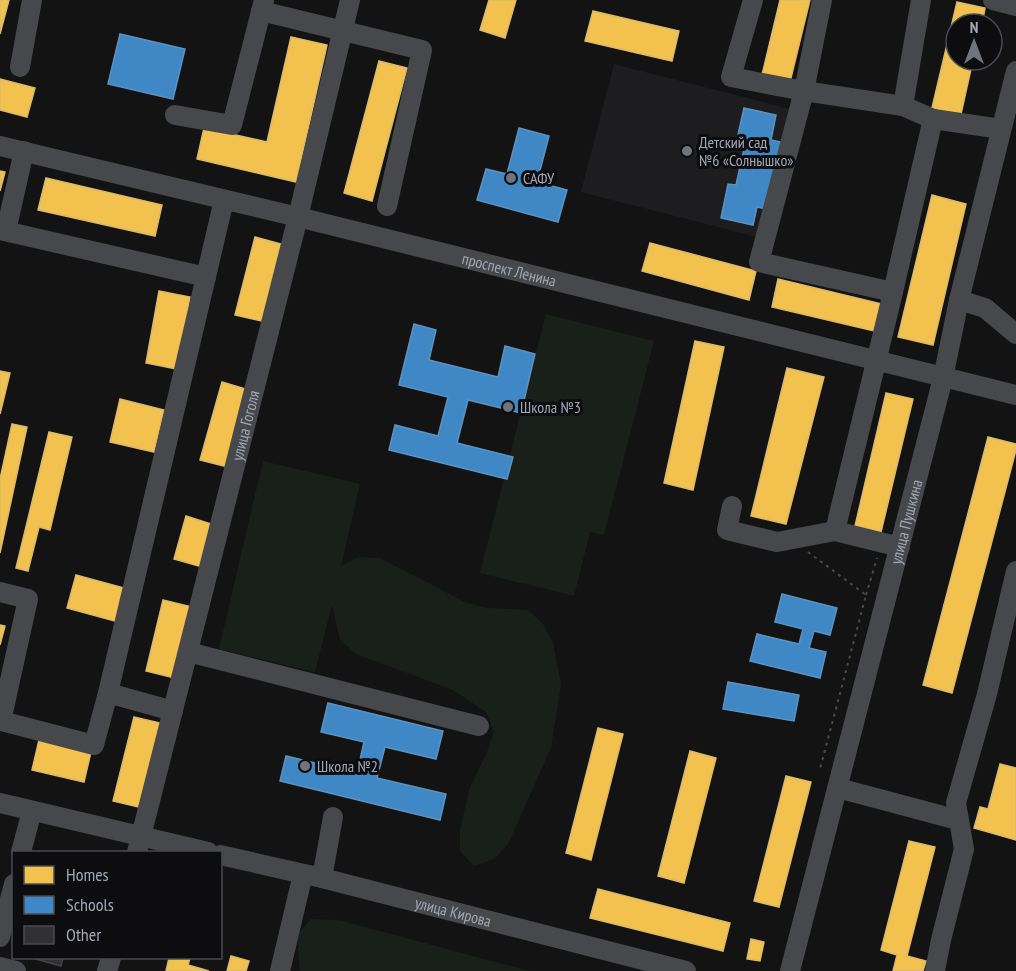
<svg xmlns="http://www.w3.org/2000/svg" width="1016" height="971" font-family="'PT Sans Narrow',sans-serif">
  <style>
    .built { fill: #1d1d1f }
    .green { fill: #19201a }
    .homes { fill: #f2c14e; stroke: #daba6d; stroke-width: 1.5 }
    .schools { fill: #3f88c5; stroke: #5d92c0; stroke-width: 1.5 }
    .building { fill: #313133; stroke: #414347; stroke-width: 1.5 }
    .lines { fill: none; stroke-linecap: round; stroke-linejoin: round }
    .path { stroke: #484a4e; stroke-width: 2; stroke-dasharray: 3 4.5; stroke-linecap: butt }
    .minor { stroke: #47484c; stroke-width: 20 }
    .poi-dot { fill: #70747d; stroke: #0d0d0f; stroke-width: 2 }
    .labels { text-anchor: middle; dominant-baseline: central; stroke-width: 6; stroke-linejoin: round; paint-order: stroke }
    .poi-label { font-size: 16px; fill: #a2a8b6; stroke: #0d0d0f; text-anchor: start }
    .street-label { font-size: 16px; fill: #a2a8b6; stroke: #0d0d0f }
  </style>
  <rect width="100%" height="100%" fill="#131313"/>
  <polygon class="built" points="614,64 794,110 761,238 581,192"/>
  <g class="green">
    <polygon points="546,314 654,341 604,535 590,532 574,596 480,573"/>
    <polygon points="263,461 360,484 341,566 358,557 380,558 467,603 486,608 528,610 543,624 553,643 561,684 551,748 508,844 494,859 474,866 460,851 460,830 469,790 487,752 494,731 486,712 453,690 356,654 340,640 332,605 315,672 219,649"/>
    <polygon points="311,919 339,920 529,971 300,971 297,935"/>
  </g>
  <g class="homes">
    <polygon points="0,0 9,0 0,34"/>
    <polygon points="489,0 516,0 505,38 480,30"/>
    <polygon points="780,0 810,0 789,86 761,79"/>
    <polygon points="957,2 985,8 982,24 956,24 956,60 973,60 961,114 932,108"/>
    <polygon points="593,11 679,31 672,61 585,41"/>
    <polygon points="291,37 327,45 296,182 197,159 204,128 267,142"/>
    <polygon points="379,61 407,68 372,201 344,193"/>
    <polygon points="0,79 35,88 27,117 0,110"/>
    <polygon points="0,171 5,172 0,191"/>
    <polygon points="46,178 162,205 155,236 38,210"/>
    <polygon points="932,195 966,204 933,345 898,337"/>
    <polygon points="255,237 281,244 262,321 235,315"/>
    <polygon points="650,243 756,271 749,300 642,271"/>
    <polygon points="778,279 886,305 879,332 772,307"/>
    <polygon points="159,291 190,297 177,369 146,363"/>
    <polygon points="695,341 724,347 693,490 664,483"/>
    <polygon points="787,368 824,377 786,524 751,516"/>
    <polygon points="0,371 10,373 0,414"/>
    <polygon points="222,382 249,390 228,467 200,460"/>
    <polygon points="886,393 913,399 881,532 855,526"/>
    <polygon points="120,399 164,410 154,452 110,442"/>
    <polygon points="12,424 27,427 0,553 0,479"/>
    <polygon points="49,432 72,437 50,530 39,527 28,571 16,568"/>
    <polygon points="988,437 1016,444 1016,450 952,693 923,685"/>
    <polygon points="186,516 211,524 199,566 174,559"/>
    <polygon points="76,575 124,588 115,621 67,608"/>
    <polygon points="163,600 192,607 175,678 146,671"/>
    <polygon points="0,625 5,626 0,645"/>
    <polygon points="134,717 160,723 139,807 113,801"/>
    <polygon points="598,728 623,734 591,860 566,853"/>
    <polygon points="39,740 91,752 84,782 32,770"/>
    <polygon points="690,751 716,758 684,883 658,876"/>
    <polygon points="1000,764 1016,768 1016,840 974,828 980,807 988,809"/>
    <polygon points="786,776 811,782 779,907 754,901"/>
    <polygon points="909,841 935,847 907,956 926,961 923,971 893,971 897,955 881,950"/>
    <polygon points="598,889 730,923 723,951 590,918"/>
    <polygon points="751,939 764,942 760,961 747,959"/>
    <polygon points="231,956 249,961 246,971 227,971"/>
    <polygon points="169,958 190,958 188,965 209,971 166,971"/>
  </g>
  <g class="schools">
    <polygon points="120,34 185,49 173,99 108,84"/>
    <polygon points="744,108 776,115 771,140 781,142 767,209 757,207 753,225 721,218 728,184 736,185 746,140 737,139"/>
    <polygon points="519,128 549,136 537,182 567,190 558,222 477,200 486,169 507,174"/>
    <polygon points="414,324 436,330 429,360 498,377 505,346 535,354 521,413 468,400 457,443 513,457 507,479 389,450 395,425 438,436 448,397 399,385"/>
    <polygon points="782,594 837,608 830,635 814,631 809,648 826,652 820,678 750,661 757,634 799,644 803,629 775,622"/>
    <polygon points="728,682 799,695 794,721 723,709"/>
    <polygon points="328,703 443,731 436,759 385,747 377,778 446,794 440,820 280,781 286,756 357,773 364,742 321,732"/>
  </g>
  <polygon class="building" points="32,958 63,958 61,966"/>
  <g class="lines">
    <g class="path">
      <polyline points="808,552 866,595 820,769"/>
      <polyline points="866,595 877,558"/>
    </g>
    <g class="minor">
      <polyline points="753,0 731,77 804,91 903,106 933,119"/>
      <polyline points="822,0 804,91 759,262 893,292 933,119 1001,129"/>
      <polyline points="993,0 1016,6"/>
      <polyline points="261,11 422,50 387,206"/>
      <polyline points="20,67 32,0"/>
      <polyline points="903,106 921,0"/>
      <polyline points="175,115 232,125 264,0"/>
      <path id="s1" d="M 0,146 L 298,217 L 1016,395"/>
      <polyline points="0,230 206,277"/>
      <polyline points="6,231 24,151"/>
      <polyline points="959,300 985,308 1016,334"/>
      <polyline points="732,506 727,530 777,542 835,531 893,292"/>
      <polyline points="835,531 900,547"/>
      <polyline points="0,592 28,599 1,721 94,745 108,693 173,711"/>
      <polyline points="188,652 479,726"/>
      <polyline points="108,693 224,200"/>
      <polyline points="838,788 958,820"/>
      <polyline points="0,803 208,852"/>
      <polyline points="21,852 32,811"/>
      <path id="s2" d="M 137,852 L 298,217 L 350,0"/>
      <path id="s3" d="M 220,855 L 322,878 L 686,971"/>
      <polyline points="322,878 333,817"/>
      <polyline points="0,937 14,884"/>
      <polyline points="0,967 16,971"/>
      <polyline points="107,971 111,958"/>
      <polyline points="280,971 303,874"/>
      <path id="s4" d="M 790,971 L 943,378 L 959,300 L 1016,71"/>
      <polyline points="935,971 941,940 964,849 956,803 987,694 1016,571"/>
    </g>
  </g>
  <g class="poi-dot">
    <circle cx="687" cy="151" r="6"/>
    <circle cx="511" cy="178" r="6"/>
    <circle cx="508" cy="407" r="6"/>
    <circle cx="305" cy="766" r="6"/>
  </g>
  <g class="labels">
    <g class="poi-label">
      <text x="699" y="142">Детский сад<tspan x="699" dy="18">№6 «Солнышко»</tspan></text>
      <text x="523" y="178">САФУ</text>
      <text x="520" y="407">Школа №3</text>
      <text x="317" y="766">Школа №2</text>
    </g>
    <g class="street-label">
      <text stroke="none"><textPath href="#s1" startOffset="524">проспект Ленина</textPath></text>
      <text stroke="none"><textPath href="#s2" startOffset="440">улица Гоголя</textPath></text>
      <text stroke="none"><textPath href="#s4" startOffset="464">улица Пушкина</textPath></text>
      <text stroke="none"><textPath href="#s3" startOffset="240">улица Кирова</textPath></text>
    </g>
  </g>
  <rect x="12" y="851" width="210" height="108" fill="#0d0d0f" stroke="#494b52" stroke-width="1.5"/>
  <rect x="24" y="866" width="30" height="18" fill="#f2c14e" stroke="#494b52" stroke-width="1.5"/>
  <text x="66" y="881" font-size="18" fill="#a2a8b6">Homes</text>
  <rect x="24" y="896" width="30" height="18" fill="#3f88c5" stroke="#494b52" stroke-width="1.5"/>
  <text x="66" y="911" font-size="18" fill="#a2a8b6">Schools</text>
  <rect x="24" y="926" width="30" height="18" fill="#313133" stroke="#494b52" stroke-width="1.5"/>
  <text x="66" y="941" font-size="18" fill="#a2a8b6">Other</text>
  <g transform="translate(974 42)"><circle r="28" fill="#0d0d0f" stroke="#494b52" stroke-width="1.5"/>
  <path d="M0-4.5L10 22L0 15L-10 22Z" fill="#70747d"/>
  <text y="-9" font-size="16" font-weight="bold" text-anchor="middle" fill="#a2a8b6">N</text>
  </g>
</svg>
